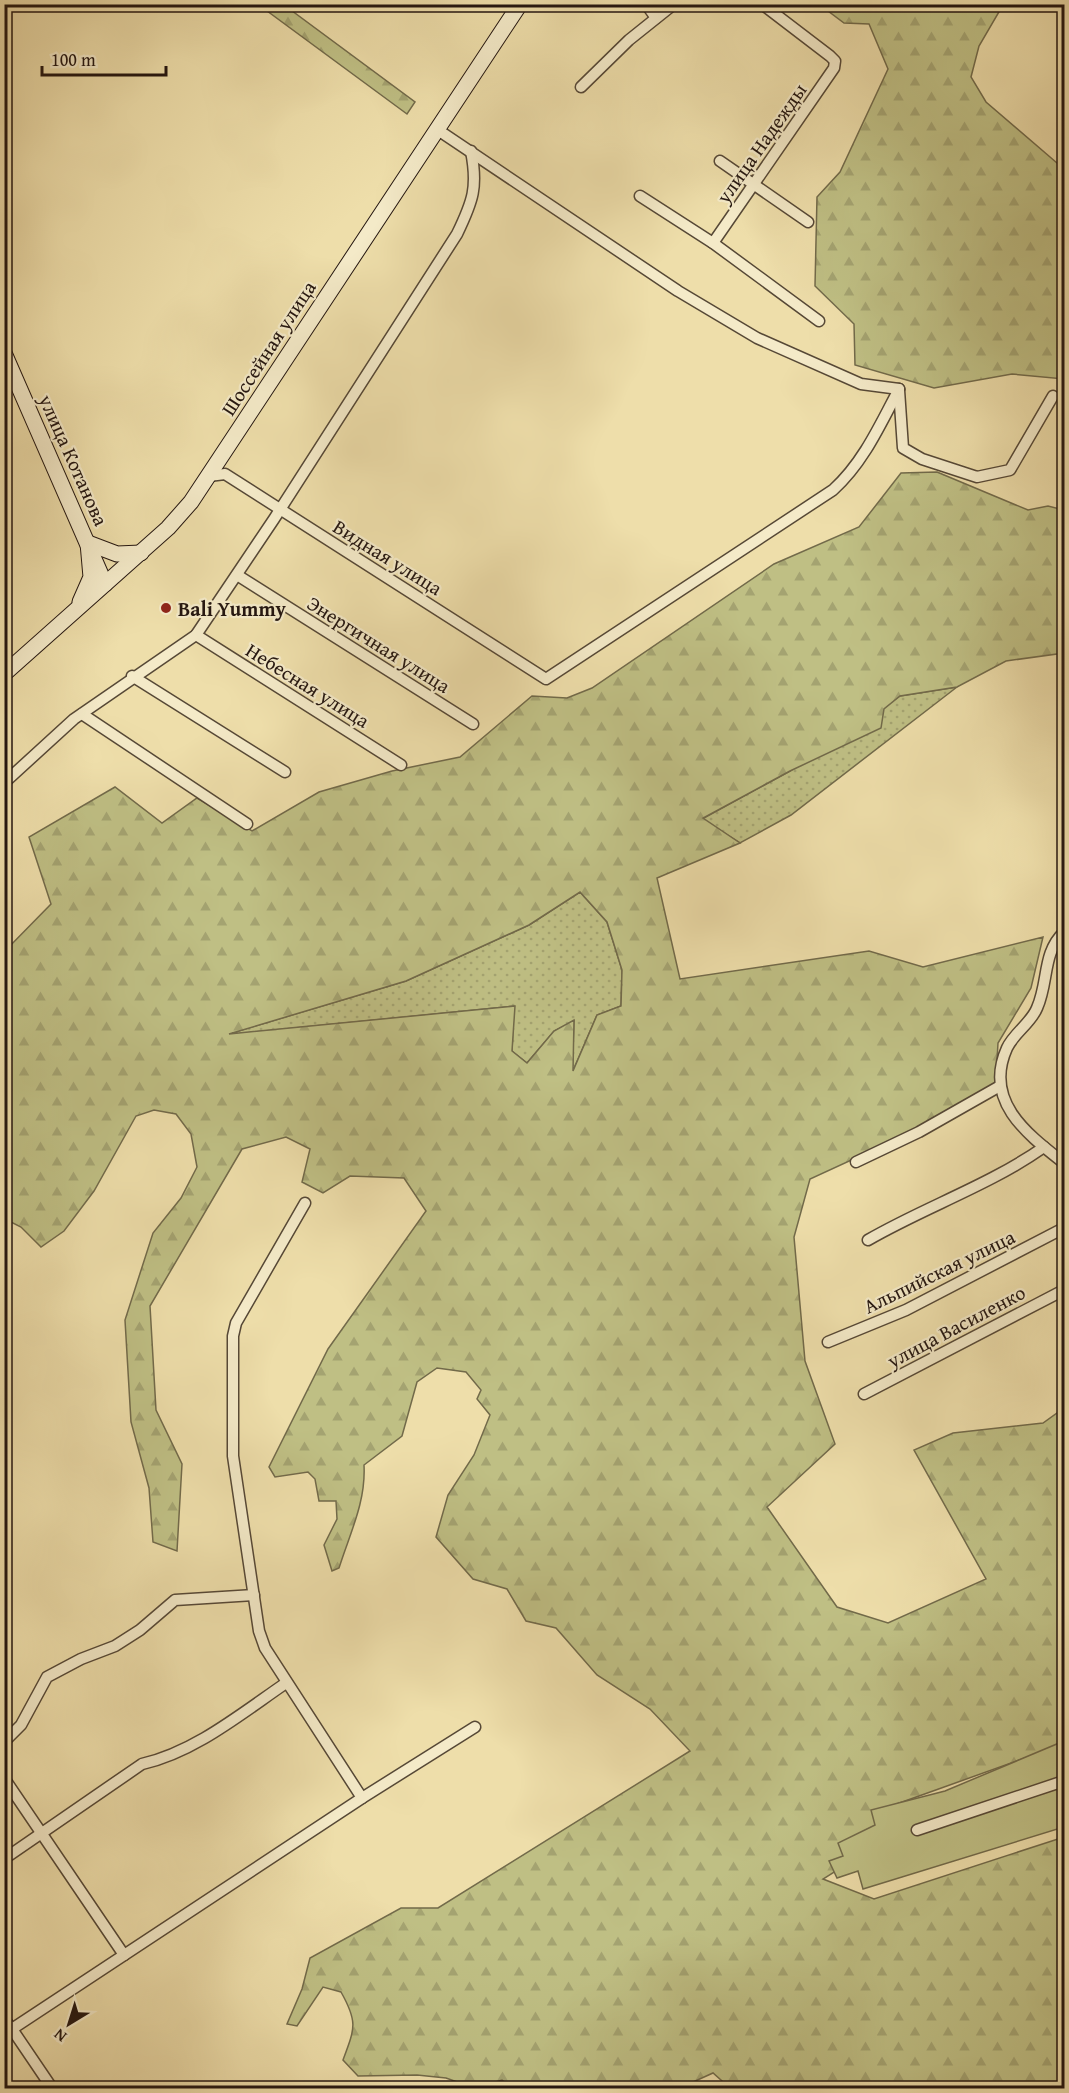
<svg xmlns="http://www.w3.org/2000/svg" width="1069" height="2093" font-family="'Gentium Book Plus',serif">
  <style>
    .grass { fill: url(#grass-dots); stroke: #726a4a; stroke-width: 1.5 }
    .forest { fill: url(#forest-firs); stroke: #726a4a; stroke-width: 1.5; fill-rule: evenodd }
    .garden { fill: #bfbf84; stroke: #726a4a; stroke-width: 1.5 }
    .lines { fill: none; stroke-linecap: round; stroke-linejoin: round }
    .street-casing { stroke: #564836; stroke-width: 13 }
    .secondary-casing { stroke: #241610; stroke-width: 17 }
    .street { stroke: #f4eac8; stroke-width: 10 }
    .secondary { stroke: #f4eac8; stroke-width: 15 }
    .poi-dot { fill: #8f2418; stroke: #f4eac8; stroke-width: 2 }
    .labels { text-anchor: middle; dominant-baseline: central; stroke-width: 4.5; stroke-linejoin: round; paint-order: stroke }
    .street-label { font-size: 20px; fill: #241610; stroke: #f4eac8 }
    .poi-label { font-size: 20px; font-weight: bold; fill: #241610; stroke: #f4eac8; text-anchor: start }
  </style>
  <defs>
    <pattern id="grass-dots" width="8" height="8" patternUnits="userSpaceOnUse" patternTransform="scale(1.5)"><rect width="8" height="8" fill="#bfbf84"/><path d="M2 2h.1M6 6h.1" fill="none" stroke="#a4a371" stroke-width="1.8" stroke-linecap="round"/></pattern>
    <pattern id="forest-firs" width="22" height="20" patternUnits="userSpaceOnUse" patternTransform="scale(1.5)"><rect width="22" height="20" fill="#bfbf84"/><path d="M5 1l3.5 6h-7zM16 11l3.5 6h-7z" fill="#a4a371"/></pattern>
  </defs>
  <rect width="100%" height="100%" fill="#eedeaa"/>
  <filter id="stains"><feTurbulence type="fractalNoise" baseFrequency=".00333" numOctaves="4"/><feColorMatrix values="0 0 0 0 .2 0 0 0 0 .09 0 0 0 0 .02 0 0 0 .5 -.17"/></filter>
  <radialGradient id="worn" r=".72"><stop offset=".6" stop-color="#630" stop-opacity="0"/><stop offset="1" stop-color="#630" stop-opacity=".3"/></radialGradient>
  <g class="grass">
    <polygon points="957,687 791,815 740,843 702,819 790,771 900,696"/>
    <polygon points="580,892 607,922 622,970 621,1006 597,1015 572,1073 574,1021 554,1031 527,1063 512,1051 514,1006 225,1035 406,981 529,925"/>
  </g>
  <g class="forest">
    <polygon points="259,5 284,5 415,102 407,114"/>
    <polygon points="820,5 1003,5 979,46 971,77 986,102 1064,169 1064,379 1012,374 934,388 855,365 854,324 815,286 817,197 840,172 888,69 869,24 844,23"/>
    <path d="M 937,472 L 1028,510 L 1048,506 L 1064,510 L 1064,653 L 1006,661 L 957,687 L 900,696 L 884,709 L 881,728 L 790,771 L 703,818 L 740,843 L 657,878 L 680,979 L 869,951 L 923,967 L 1043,937 L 1031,988 L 998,1043 L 995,1094 L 810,1179 L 794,1237 L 805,1361 L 835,1444 L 767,1507 L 837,1607 L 888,1623 L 986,1579 L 914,1450 L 953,1433 L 1043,1423 L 1064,1408 L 1064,1744 L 894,1805 L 855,1859 L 823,1879 L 874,1899 L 1064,1837 L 1064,2088 L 730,2088 L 713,2073 L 691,2083 L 659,2082 L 647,2088 L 513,2088 L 502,2080 L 474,2088 L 446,2078 L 417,2075 L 358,2076 L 343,2060 C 355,2028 358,2022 341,1992 L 323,1987 L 297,2026 L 287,2024 L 302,1989 L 310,1958 L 401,1908 L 438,1908 L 690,1751 L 650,1709 L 597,1675 L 556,1628 L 526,1621 L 507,1589 L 473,1579 L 436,1537 L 448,1495 L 474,1455 L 490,1415 L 477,1399 L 481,1390 L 466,1372 L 437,1368 L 417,1382 L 402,1436 L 364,1465 C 366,1502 350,1533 339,1568 L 332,1571 L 324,1545 L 337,1519 L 336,1501 L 319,1501 L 315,1479 L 308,1472 L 275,1477 L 269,1467 L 328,1349 L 426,1211 L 404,1178 L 350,1176 L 323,1193 L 302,1182 L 310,1149 L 286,1137 L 242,1149 L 150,1306 L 156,1410 L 182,1464 L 177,1551 L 153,1542 L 149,1488 L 131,1422 L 125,1320 L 153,1233 L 181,1198 L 197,1167 L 191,1134 L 176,1114 L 154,1110 L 136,1116 L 94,1191 L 64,1231 L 41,1247 L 21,1227 L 5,1219 L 4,952 L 51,904 L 29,837 L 115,787 L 162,823 L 197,798 L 252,831 L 319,792 L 392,771 L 460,757 L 532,696 L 567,698 L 592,688 L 774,564 L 859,527 L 901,473 ZM 580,892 L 607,922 L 622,970 L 621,1006 L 597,1015 L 573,1071 L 574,1020 L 554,1031 L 527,1063 L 512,1051 L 515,1006 L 229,1034 L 406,981 L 529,925 Z"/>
  </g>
  <polygon class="garden" points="1064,1741 1064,1827 863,1889 858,1871 837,1878 829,1861 843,1856 838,1843 875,1825 871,1810 945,1791"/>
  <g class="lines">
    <g class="street-casing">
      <g id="street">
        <polyline points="646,4 656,18"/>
        <polyline points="581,87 629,40 674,4"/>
        <polyline points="438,130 678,291 757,338 861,384 899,389"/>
        <polyline points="720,161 808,222"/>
        <polyline points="640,196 713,243 819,321"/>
        <polyline points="713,243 834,68 835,61 830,56 762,4"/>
        <polyline points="899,390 903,448 922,459 977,477 1010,470 1053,396"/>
        <path d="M 209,476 L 225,474 L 546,679 L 833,490 C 863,463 880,425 899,389"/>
        <polyline points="237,575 473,724"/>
        <polyline points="196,635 401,765"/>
        <polyline points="132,676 285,772"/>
        <polyline points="82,714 247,824"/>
        <path d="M 4,783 L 74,719 L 196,635 L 274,519 L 457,234 C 473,201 478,187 471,151"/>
        <path d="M 1064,932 C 1042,953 1049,981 1037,1008 C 1031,1023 1014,1033 1007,1048 C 983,1101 1027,1134 1064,1163"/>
        <polyline points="856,1162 919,1132 1000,1086"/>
        <path d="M 868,1240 C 925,1207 990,1185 1044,1147"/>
        <polyline points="828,1342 906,1310 1064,1228"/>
        <polyline points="864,1394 1064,1290"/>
        <polyline points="4,1742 21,1725 47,1677 81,1659 115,1646 140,1630 175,1600 254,1595"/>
        <polyline points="4,1778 124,1955"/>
        <polyline points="362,1798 475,1727"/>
        <polyline points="917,1830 1064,1781"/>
        <path d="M 4,1859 L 142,1764 C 195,1752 242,1713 286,1683"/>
        <polyline points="4,2019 12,2029 4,2034"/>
        <polyline points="52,2088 12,2029 362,1798 265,1648 259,1631 233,1456 233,1336 236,1323 305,1203"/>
      </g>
    </g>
    <g class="secondary-casing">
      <g id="secondary">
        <polyline points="4,353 105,584"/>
        <polyline points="80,602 91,577 88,543 117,554 141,553"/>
        <polyline points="4,674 168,528 191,502 520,4"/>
      </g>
    </g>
    <use href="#street" class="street"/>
    <use href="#secondary" class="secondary"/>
  </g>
  <circle class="poi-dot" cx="166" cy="608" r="6"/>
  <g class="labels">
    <g class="street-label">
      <text transform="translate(761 143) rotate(-55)">улица Надежды</text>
      <text transform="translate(268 348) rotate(-57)">Шоссейная улица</text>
      <text transform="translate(74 460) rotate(66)">улица Котанова</text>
      <text transform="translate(388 557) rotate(32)">Видная улица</text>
      <text transform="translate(379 644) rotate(32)">Энергичная улица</text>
      <text transform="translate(308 685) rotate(32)">Небесная улица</text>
      <text transform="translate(939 1271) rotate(-26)">Альпийская улица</text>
      <text transform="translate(956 1326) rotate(-28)">улица Василенко</text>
    </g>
    <g class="poi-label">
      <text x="178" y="608">Bali Yummy</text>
    </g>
  </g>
  <rect width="1069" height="2093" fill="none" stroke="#eedeaa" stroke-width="24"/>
  <rect x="6" y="6" width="1057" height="2081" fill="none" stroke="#241610" stroke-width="3"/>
  <rect x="12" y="12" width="1045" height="2069" fill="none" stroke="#241610" stroke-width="1.5"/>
  <g transform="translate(69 2024) rotate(218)" stroke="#f4eac8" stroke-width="4.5" paint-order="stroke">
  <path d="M0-4.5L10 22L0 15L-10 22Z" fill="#241610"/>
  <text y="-9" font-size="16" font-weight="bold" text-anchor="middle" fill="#241610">N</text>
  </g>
  <path d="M42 66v9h124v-9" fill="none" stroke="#241610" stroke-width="3"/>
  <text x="51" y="66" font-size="18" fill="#241610" stroke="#f4eac8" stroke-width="4.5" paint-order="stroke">100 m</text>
  <rect width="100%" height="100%" filter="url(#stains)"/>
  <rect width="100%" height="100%" fill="url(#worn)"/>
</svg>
